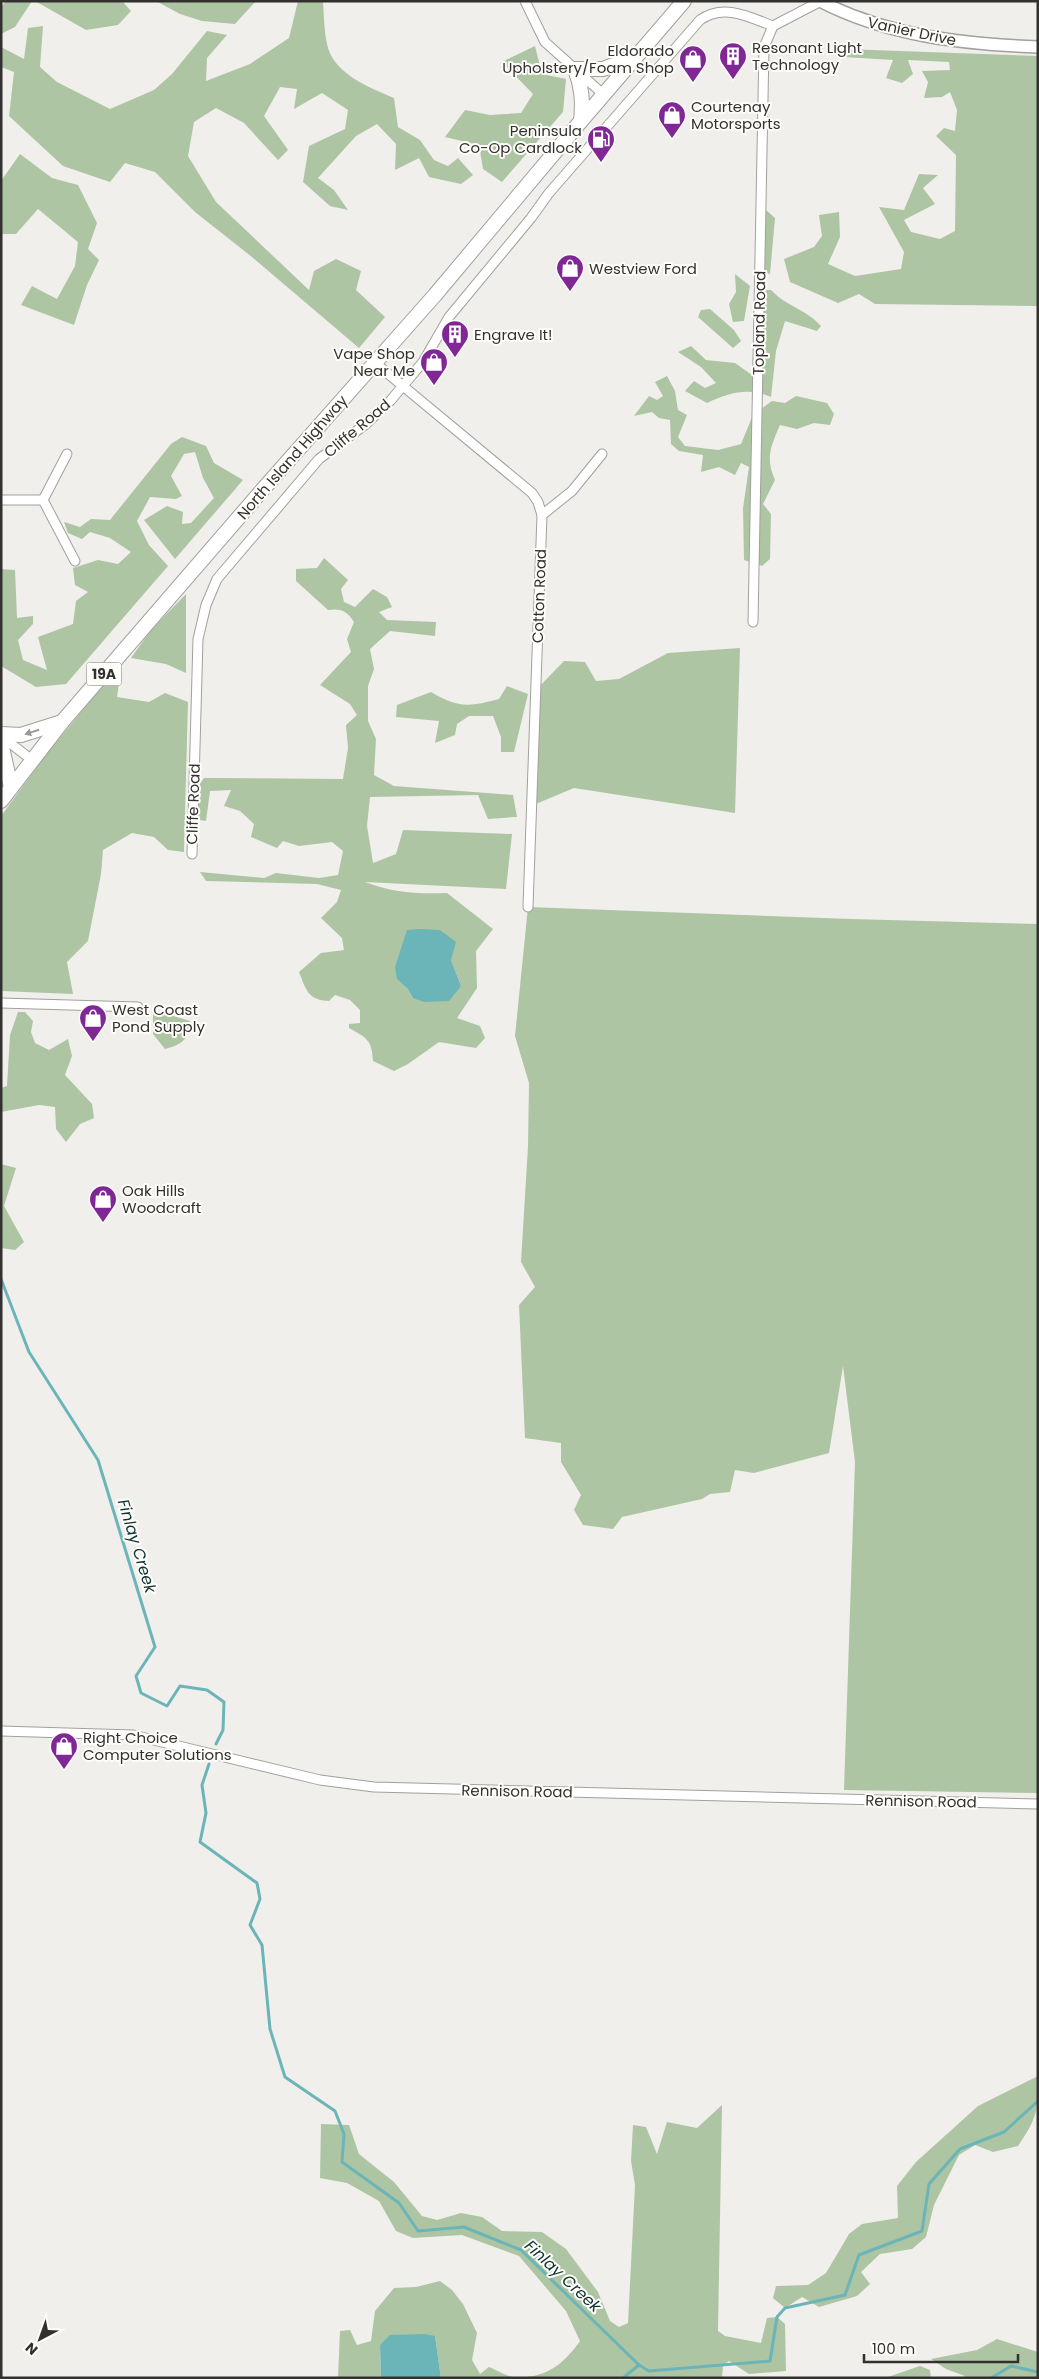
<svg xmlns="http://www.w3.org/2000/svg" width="1039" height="2379" font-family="Poppins,sans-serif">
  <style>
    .green { fill: #adc5a3; fill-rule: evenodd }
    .water { fill: #6bb5b8 }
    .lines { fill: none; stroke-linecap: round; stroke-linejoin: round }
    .stream { stroke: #6bb5b8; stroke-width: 3 }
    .street-casing { stroke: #a2a09d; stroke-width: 11 }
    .secondary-casing { stroke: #a2a09d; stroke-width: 14 }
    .primary-casing { stroke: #a2a09d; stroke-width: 16 }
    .street { stroke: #fff; stroke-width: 9 }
    .secondary { stroke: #fff; stroke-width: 11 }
    .primary { stroke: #fff; stroke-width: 14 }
    .oneway { fill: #989898 }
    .labels { text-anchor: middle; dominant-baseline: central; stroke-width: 4; stroke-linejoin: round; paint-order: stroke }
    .shield { fill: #fffdfa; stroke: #706e6d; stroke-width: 1 }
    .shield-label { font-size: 14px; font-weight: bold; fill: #323130 }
    .street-label { font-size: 15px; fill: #323130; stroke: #fffdfa }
    .poi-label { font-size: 15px; fill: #323130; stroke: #fffdfa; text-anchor: start }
    .water-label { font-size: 16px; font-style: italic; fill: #0c3233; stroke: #fffdfa }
  </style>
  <rect width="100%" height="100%" fill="#f1efec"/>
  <g class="green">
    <polygon points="6,1 32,1 15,27 1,34 1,7"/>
    <polygon points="35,1 122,1 131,11 118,25 86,30"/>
    <polygon points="156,1 254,1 255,2 235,24 202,21 180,14"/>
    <path d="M 298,1 L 323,1 C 324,15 324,30 327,44 C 333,74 369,87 394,98 L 398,127 L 420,140 L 434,160 L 448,166 L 458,158 L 473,175 L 461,184 L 429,177 L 419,158 L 395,170 L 396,144 L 377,124 L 356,136 L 318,178 L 334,190 L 348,210 L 330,206 L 303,182 L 309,146 L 345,129 L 348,110 L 322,93 L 294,109 L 297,89 L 280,87 L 264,116 L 288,150 L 278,160 L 244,123 L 216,108 L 194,122 L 188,156 L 216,202 L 309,290 L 314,271 L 336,259 L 361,271 L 356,290 L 385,317 L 359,348 L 252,257 L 195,212 L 155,172 L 125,163 L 110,182 L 63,166 L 9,116 L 14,72 L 1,67 L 1,47 L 24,59 L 28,28 L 43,26 L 40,67 L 57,82 L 110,109 L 154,90 L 172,74 L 207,31 L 227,35 L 207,58 L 206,81 L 250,64 L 289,38 Z"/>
    <polygon points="535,46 542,74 566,79 563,112 502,182 483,169 479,145 445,137 465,110 490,115 521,113 533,94 502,62"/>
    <polygon points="844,49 1038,56 1038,306 875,304 859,294 838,303 790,282 784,259 814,247 822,236 819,215 839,212 840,237 828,264 855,276 901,269 904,252 879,207 904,210 919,174 938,175 923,188 935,204 904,220 911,232 940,239 955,231 956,155 936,136 944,128 955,131 957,110 950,92 942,97 924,98 928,82 922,71 950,70 949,62 908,60 913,74 902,83 886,78 893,60 843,57"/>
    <polygon points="20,154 52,178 78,185 97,223 88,249 99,260 87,285 74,325 21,305 32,286 57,299 75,266 78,242 38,209 16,234 1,234 1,181"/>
    <polygon points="766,210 775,218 770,274 756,271 757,230"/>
    <polygon points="735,274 750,286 744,321 733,322 729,304 736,292"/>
    <path d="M 756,290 L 771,290 C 786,306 807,310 821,326 L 817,331 L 785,321 L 776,351 L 771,397 C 748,387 729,393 707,403 L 685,391 L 694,381 L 705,388 L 716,383 L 701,367 L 678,352 L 691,346 L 706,360 L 735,363 L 752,375 Z"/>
    <polygon points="710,309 734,330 741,341 733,348 698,317 701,310"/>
    <path d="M 667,376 L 675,391 L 678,410 L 687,415 L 678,437 L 685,446 L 718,450 L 741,444 L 753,415 L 772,401 L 785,403 L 796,396 L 827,403 L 834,414 L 830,425 L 814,423 L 797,429 L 780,425 C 771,446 765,458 775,480 L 763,504 L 771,514 L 770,559 L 762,566 L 744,560 L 743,508 L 749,467 L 741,463 L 735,475 L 719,467 L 701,472 L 703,455 L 679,451 L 671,444 L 670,420 L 659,418 L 652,412 L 634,416 L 649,396 L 657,400 L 663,396 L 655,382 Z"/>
    <polygon points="182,437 206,446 214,463 243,480 175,559 144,520 167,506 183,512 182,524 191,523 214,498 203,478 195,452 184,454 171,476 182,496 176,499 150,497 137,521 149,545 168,566 66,684 36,687 1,666 1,569 15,570 17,618 33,616 33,624 18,640 23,660 47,670 38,637 73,624 76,601 88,592 75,585 73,568 98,560 118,564 131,552 110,538 90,532 82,539 68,533 64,522 80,527 91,519 110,520 171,444"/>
    <path d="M 324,558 L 348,580 L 341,589 L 344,602 L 355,607 L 373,589 L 387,597 L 392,607 L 379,612 L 387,620 L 436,622 L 435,636 L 390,631 L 370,649 L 374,669 L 368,686 L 368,721 L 376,739 L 374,775 L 394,786 L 513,795 L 517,817 L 488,819 L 478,795 L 370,797 L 367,826 L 373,863 L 396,854 L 403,830 L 512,834 L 506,889 L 365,882 C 394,893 416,894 447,893 L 493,929 L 476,951 L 477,988 L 457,1018 L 480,1026 L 485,1038 L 476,1048 L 439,1042 L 408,1064 L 394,1071 L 373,1061 C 372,1040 367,1038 349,1028 L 349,1024 L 360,1023 L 360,1010 L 350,1000 L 335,995 L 329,1001 C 308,1000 306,990 299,972 L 321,953 L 344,950 L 342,938 L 321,918 L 337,902 L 341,890 L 317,884 L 206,881 L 200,872 L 264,878 L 276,873 L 319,878 L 338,875 L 343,851 L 332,842 L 299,846 L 283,841 L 277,848 L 251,837 L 254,824 L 240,811 L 224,806 L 231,790 L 210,791 L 206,821 L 194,819 L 196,789 L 204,778 L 343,779 L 348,748 L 346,725 L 357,715 L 350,704 L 320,685 L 351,652 L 347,639 L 354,622 C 347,611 342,608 328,610 L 296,581 L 296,569 L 317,568 ZM 451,960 L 461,986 L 413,998 L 407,988 Z"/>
    <polygon points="186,594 186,673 166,664 131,658 151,630"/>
    <polygon points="740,648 735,813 574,788 531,806 535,691 564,661 585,662 596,681 619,679 668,653"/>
    <polygon points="109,678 119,683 117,697 149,702 165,693 188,702 184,852 168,850 154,837 132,833 103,850 101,874 88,941 67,962 73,994 1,991 1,816 45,756"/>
    <path d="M 507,686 L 528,694 L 514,752 L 501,752 L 501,737 L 493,716 L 469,716 L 457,724 L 455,735 L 435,743 L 439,721 L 396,717 L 397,705 L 431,692 C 458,708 469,707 499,699 Z"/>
    <polygon points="528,907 851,919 1038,924 1038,1793 844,1790 855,1462 843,1366 829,1453 754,1473 735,1470 730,1492 710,1494 702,1499 622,1517 613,1529 583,1525 574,1510 581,1495 561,1462 561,1443 525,1438 519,1305 535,1287 521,1262 528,1146 529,1083 515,1036"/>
    <path d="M 153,1010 L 190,1021 C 188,1040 183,1044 165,1049 L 153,1034 Z"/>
    <polygon points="18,1012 25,1012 33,1021 31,1032 35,1043 49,1050 68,1039 72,1056 65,1075 92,1104 94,1118 80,1124 66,1142 56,1129 55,1107 39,1105 1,1112 1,1088 7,1086 10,1035"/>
    <polygon points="1,1164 16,1168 4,1206 24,1242 15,1250 1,1248"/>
    <path d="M 1038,2076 C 1038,2110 1038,2117 1018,2146 L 993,2152 L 975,2145 L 959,2155 L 934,2205 L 926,2237 L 912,2249 L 880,2254 L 861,2272 L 870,2284 L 857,2296 L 819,2307 L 802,2297 L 785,2308 L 773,2298 L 776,2286 L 808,2285 L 826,2273 L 849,2234 L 862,2224 L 898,2218 L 897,2186 L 916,2162 L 978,2106 Z"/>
    <path d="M 722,2105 L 718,2331 L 725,2336 L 761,2343 L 767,2318 L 777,2317 L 785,2324 L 786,2371 L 749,2374 L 729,2361 L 723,2365 L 722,2378 L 441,2378 L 435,2336 L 380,2345 L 381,2378 L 338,2378 L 340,2331 L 350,2330 L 357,2345 L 371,2341 L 375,2311 L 394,2288 L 416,2287 L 440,2281 L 452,2290 L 463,2304 L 477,2333 L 472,2360 L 480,2374 L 489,2367 C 497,2370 507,2377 515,2377 C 545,2379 564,2364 580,2341 L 566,2311 L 519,2256 L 462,2235 L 413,2238 L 396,2231 L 379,2201 L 347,2183 L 320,2178 L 321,2124 L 349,2125 L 359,2154 L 394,2182 L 422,2216 L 437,2220 L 461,2213 L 482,2217 L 502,2231 L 542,2232 L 566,2249 L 598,2292 L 610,2321 L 619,2327 L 628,2323 L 635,2185 L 631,2161 L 633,2125 L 646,2127 L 657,2154 L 667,2122 L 697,2128 Z"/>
    <polygon points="997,2339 1038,2352 1038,2378 963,2378 965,2376 946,2369 931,2359 977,2350"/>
    <polygon points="920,2366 930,2370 931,2378 885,2378"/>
  </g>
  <g class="water">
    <polygon points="420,929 440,930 456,942 451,960 461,986 449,1001 424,1002 413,998 407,988 397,979 395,967 407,930"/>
    <polygon points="424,2334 435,2336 441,2378 381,2378 380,2345 390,2335"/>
  </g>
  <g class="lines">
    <g class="stream">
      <polyline points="1,1279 29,1352 98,1460 155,1647 136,1676 141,1693 167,1706 180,1686 207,1690 224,1702 223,1730 216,1744"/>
      <polyline points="209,1764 202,1785 206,1813 200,1842 257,1883 260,1899 250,1925 262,1945 270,2029 285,2077 335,2111 344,2134 342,2162 399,2203 418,2231 464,2227 521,2250 639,2365 649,2371 770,2361 777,2317 785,2308 845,2295 859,2255 922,2231 929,2184 960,2149 1004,2132 1038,2101"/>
      <polyline points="623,2378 639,2365"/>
      <polyline points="991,2378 1011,2366 1038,2372"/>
    </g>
    <g class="street-casing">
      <g id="street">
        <polyline points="525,1 545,42 604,95"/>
        <polyline points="374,362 532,493 538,502 542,515 528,907"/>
        <polyline points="1,500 43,500"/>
        <polyline points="43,500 75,561"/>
        <polyline points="43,500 67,454"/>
        <polyline points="542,515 572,491 602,454"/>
        <polyline points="753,622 764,47 773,26"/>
        <polyline points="1,736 32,760"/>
        <path d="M 192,854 L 198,639 L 206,605 L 217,579 L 319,459 L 366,424 L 391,400 L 423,362 L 449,317 L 531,218 L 549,193 L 700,20 C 724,3 749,17 773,26 L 821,1"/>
        <polyline points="1,1003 138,1007"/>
        <polyline points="1,1731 133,1735 320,1780 374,1787 1038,1804"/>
      </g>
    </g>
    <g class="secondary-casing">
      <path id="secondary" d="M 820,1 C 888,36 962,44 1038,47"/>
    </g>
    <g class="primary-casing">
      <g id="primary">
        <path d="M 581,121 C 583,102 582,87 575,69 L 603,69 L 634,57"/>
        <polyline points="1,734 21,735 62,722"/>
        <polyline points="1,743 11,787"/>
        <polyline points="1,801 62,722 265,487 435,295 581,121 684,1"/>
      </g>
    </g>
    <use href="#street" class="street"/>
    <use href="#secondary" class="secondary"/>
    <use href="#primary" class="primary"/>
  </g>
  <defs><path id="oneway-solid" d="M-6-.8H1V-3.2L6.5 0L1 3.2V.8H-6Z" transform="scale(1.25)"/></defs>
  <use class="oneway" href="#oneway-solid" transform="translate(32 732) rotate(163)"/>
  <defs>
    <g id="building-pin" transform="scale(1.4375)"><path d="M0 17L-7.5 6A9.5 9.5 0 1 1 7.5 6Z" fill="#7e2795" stroke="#fffdfa"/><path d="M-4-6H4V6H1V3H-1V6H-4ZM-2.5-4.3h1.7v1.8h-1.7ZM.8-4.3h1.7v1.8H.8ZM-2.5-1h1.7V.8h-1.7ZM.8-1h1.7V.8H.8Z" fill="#fff"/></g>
    <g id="shop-pin" transform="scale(1.4375)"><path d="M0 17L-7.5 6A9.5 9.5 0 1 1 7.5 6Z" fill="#7e2795" stroke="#fffdfa"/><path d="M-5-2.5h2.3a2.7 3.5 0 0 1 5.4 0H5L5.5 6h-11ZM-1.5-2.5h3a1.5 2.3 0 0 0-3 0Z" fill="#fff"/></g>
    <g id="fuel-pin" transform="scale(1.4375)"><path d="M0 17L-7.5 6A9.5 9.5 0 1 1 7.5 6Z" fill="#7e2795" stroke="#fffdfa"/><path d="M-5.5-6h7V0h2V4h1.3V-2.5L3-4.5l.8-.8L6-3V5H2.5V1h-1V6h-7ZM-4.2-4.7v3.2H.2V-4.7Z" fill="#fff"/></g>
  </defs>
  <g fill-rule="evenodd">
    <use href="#building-pin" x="733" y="56"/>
    <use href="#shop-pin" x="693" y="59"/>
    <use href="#shop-pin" x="672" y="115"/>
    <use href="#fuel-pin" x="601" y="139"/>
    <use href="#shop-pin" x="570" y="268"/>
    <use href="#building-pin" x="455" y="334"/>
    <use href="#shop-pin" x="434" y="362"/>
    <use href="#shop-pin" x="93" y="1018"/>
    <use href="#shop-pin" x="103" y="1199"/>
    <use href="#shop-pin" x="64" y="1746"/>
  </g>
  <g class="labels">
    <rect class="shield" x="86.5" y="662.5" width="35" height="23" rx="4"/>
    <g class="shield-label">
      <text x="104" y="674">19A</text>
    </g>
    <g class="street-label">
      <text transform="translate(912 31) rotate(12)">Vanier Drive</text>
      <text transform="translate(759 323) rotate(-89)">Topland Road</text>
      <text transform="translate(357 428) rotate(-40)">Cliffe Road</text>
      <text transform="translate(292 457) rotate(-49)">North Island Highway</text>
      <text transform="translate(539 596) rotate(-88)">Cotton Road</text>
      <text transform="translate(193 804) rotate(-88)">Cliffe Road</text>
      <text transform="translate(517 1791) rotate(1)">Rennison Road</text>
      <text transform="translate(921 1801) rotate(1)">Rennison Road</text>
    </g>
    <g class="poi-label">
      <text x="752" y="47">Resonant Light<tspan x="752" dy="17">Technology</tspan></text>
      <text x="674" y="50" text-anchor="end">Eldorado<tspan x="674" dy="17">Upholstery/Foam Shop</tspan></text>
      <text x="691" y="106">Courtenay<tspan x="691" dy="17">Motorsports</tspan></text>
      <text x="582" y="130" text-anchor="end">Peninsula<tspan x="582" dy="17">Co-Op Cardlock</tspan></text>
      <text x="589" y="268">Westview Ford</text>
      <text x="474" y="334">Engrave It!</text>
      <text x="415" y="353" text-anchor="end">Vape Shop<tspan x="415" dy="17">Near Me</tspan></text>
      <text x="112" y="1009">West Coast<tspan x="112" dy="17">Pond Supply</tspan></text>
      <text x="122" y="1190">Oak Hills<tspan x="122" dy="17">Woodcraft</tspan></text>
      <text x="83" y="1737">Right Choice<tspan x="83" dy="17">Computer Solutions</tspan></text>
    </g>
    <g class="water-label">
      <text transform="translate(137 1546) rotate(73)">Finlay Creek</text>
      <text transform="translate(563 2276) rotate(43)">Finlay Creek</text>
    </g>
  </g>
  <rect width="1039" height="2379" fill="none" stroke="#323130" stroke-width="5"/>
  <g transform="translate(40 2339) rotate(221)" stroke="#fffdfa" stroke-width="4" paint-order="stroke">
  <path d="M0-4L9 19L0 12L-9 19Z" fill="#323130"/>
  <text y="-8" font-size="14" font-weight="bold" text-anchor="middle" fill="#323130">N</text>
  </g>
  <path d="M864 2354v8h154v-8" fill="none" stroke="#323130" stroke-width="2.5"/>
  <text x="872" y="2354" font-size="15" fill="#323130" stroke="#fffdfa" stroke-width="4" paint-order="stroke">100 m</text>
</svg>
